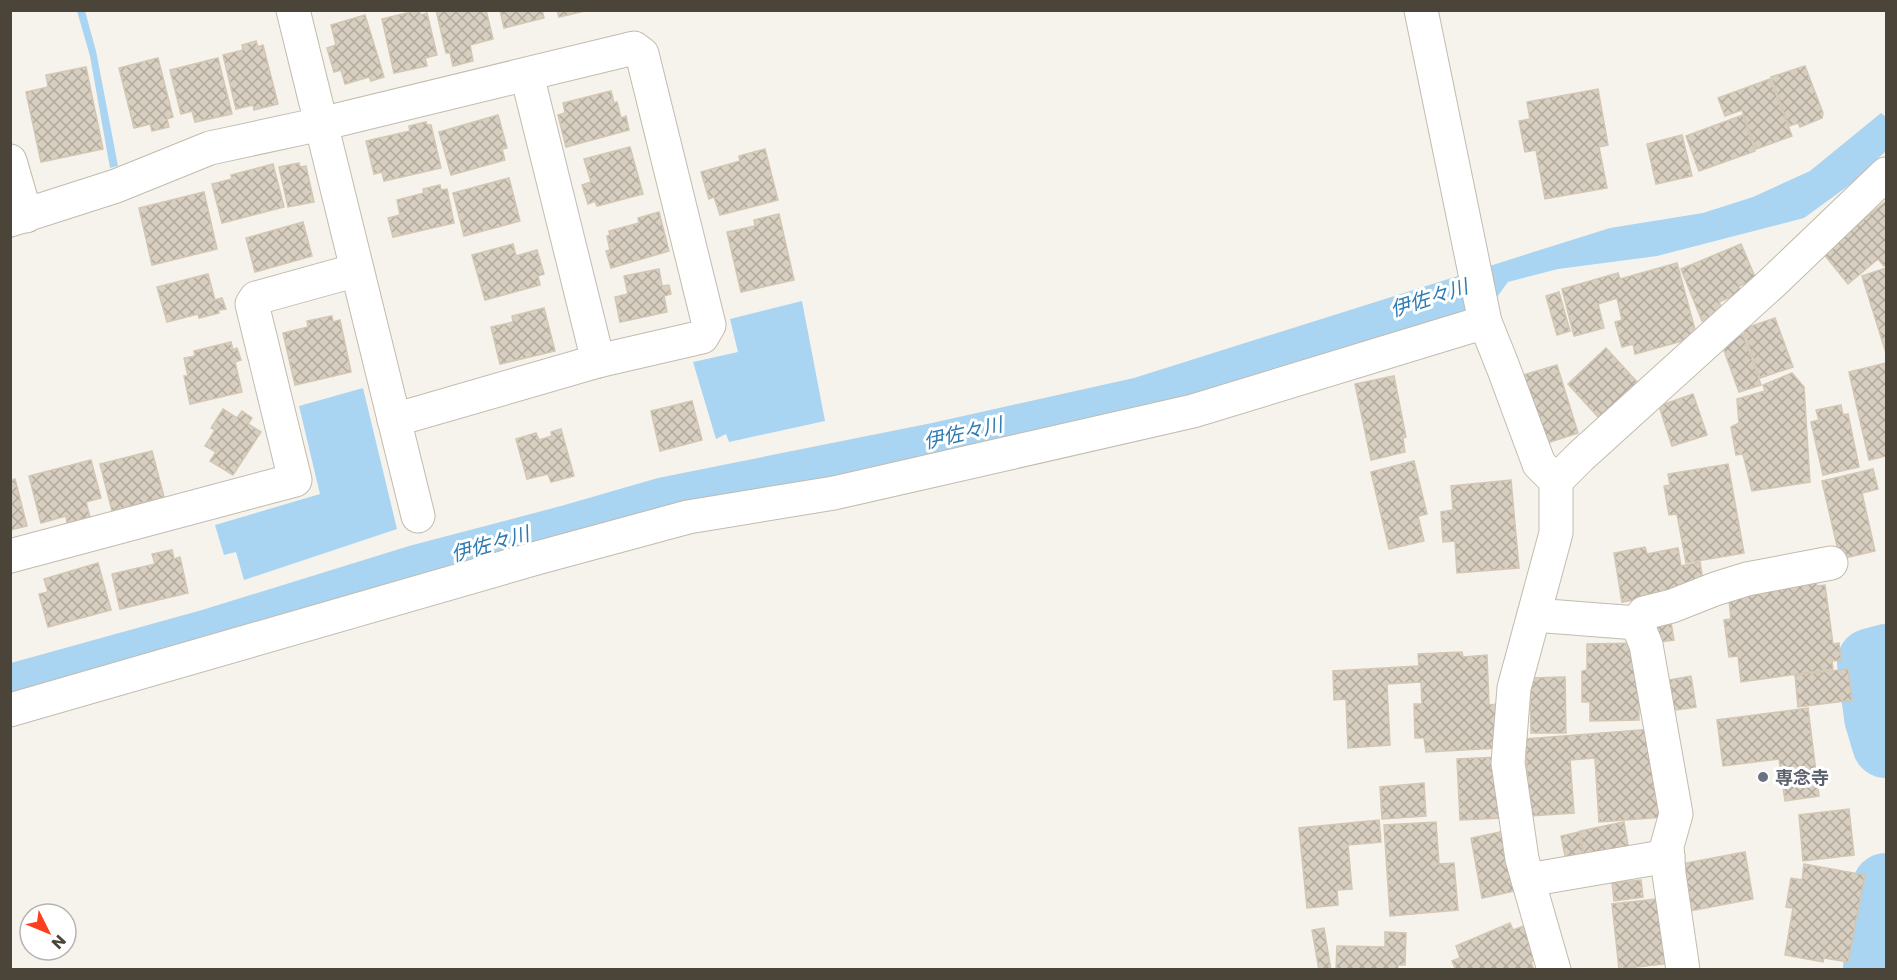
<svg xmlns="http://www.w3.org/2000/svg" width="1897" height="980" font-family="Poppins,'Noto Sans JP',sans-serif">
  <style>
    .water { fill: #a9d4f2 }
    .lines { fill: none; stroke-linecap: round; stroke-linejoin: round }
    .river { stroke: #a9d4f2; stroke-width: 68 }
    .building { fill: url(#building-cross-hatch); stroke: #d3c7b4; stroke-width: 1.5 }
    .minor-casing { stroke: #c2bbae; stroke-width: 35 }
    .minor { stroke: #fff; stroke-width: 33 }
    .worship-dot { fill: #6b7280; stroke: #fff; stroke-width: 2 }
    .labels { text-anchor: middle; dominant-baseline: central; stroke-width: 6; stroke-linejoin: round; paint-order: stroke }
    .worship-label { font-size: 18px; font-weight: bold; fill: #5b616d; stroke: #fff; text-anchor: start }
    .water-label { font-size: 20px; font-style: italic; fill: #2e7ab2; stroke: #fff }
  </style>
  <defs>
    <pattern id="building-cross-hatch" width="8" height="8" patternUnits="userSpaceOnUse" patternTransform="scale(1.5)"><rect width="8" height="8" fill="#d8cfc1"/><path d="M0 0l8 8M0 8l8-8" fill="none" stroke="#b1aa9e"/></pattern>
  </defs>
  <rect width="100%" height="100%" fill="#f6f3ec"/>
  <g class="water">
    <polygon points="77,11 85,11 96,51 118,166 110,168 90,56"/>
    <polygon points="1881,113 1886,117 1886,151 1852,183 1804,218 1657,256 1558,269 1508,282 1494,301 1290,368 1120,416 11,696 11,663 202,610 409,546 561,506 658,478 932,423 1134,378 1610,228 1703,213 1753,197 1810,171"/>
    <polygon points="802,301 825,421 729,442 726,434 716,439 693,362 738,352 730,319"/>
    <polygon points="363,388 397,529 244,580 236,552 224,555 215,525 320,494 299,406"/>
    <polygon points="1886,635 1886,674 1852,681 1843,645"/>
  </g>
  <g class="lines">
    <g class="river">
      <polyline points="1886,658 1871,662 1878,717 1886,744"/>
      <polyline points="1877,970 1879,920 1886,887"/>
    </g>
  </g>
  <g class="building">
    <polygon points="419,10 421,15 427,13 437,55 425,58 427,66 394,73 382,19"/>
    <polygon points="436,10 486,10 493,39 470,45 473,61 453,66 450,53 446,53"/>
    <polygon points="500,10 542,10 544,18 504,28"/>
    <polygon points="557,10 589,10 559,17"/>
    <polygon points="365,15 384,77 371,81 369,77 345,84 341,70 334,72 327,48 336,45 331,25"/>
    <polygon points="256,41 258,47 263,45 278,104 254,110 253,105 236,109 223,55 243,50 242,45"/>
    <polygon points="158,58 173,117 167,119 169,127 152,131 150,124 134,128 119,68"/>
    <polygon points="218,58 232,114 195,122 192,111 181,114 170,70"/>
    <polygon points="1805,66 1823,113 1822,118 1800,127 1798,123 1789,126 1771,77"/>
    <polygon points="86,67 103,149 41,162 26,92 48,87 46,75"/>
    <polygon points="1770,79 1792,136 1756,149 1742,110 1725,116 1718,98"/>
    <polygon points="1598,89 1608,145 1599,147 1607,188 1545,199 1536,150 1525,152 1519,121 1530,119 1527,102"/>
    <polygon points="611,91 614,103 617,102 621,118 626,116 629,130 566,147 558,115 565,113 563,103"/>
    <polygon points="498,115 507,148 502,149 505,160 451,175 439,132"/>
    <polygon points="1743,115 1755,151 1699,171 1686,136"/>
    <polygon points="426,122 427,125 431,125 441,168 384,181 382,172 374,174 366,141 410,131 409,126"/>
    <polygon points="1682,135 1692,176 1656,184 1647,144"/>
    <polygon points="630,147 643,194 597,206 595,201 588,204 582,185 591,182 584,159"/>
    <polygon points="765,149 778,200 720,215 714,197 709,199 701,172 740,161 739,156"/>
    <polygon points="299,163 300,167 306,166 314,202 288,207 279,167"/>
    <polygon points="273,164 284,207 222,223 212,184 232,179 231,175"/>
    <polygon points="509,178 520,221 464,236 453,193"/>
    <polygon points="440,185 441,190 447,189 454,223 393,237 388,218 400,215 397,200 424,193 423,189"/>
    <polygon points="204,192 217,249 152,265 139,208"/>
    <polygon points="1886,201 1886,264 1884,266 1878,259 1848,284 1823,253"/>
    <polygon points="659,212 669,251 611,268 606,251 610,250 607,236 610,235 609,231 639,223 638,218"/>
    <polygon points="779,214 794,280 741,292 727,232 755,226 754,220"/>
    <polygon points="303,222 312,256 255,272 246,238"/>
    <polygon points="513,244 516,256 537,250 544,274 538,276 540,285 485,300 472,255"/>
    <polygon points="1741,244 1756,279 1739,286 1741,293 1719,302 1724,312 1702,321 1681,269"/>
    <polygon points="1677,263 1697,337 1635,354 1633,344 1622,347 1615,322 1622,320 1617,298 1598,304 1604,328 1574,336 1562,289 1618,273 1620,279"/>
    <polygon points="1886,268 1886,353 1862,276"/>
    <polygon points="659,269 662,286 669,285 671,294 664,296 667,312 620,322 615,297 628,294 624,276"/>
    <polygon points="208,274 215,300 222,298 226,309 218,310 219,313 199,318 198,314 167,322 157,287"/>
    <polygon points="1559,292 1570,331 1557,335 1546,296"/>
    <polygon points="544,308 555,351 500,364 491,327 513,322 512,316"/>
    <polygon points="332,316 333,322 340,320 351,372 295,385 283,333 308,327 307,321"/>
    <polygon points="1775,318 1793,367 1760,378 1743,329"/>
    <polygon points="1743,334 1761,385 1739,392 1721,342"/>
    <polygon points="231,342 233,350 237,348 241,360 235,362 242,392 190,404 184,376 188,376 184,358 195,356 194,351"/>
    <polygon points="1606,348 1638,383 1599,418 1568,384"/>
    <polygon points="1886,363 1886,456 1869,460 1849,372"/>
    <polygon points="1557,365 1578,433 1541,445 1520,376"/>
    <polygon points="1792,373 1804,387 1810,482 1752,491 1743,454 1736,455 1731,427 1739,423 1737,399 1765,391 1763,385"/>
    <polygon points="1394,376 1406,437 1403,438 1405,452 1371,460 1355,384"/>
    <polygon points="1693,394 1707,435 1672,446 1659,406"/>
    <polygon points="692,401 702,440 660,451 651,411"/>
    <polygon points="1841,405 1843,415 1848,414 1859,467 1823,475 1811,422 1819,420 1816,410"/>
    <polygon points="223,409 237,418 242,411 252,418 248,424 261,432 233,475 210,461 216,452 205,446 215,430 211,428"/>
    <polygon points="561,429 574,476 551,482 548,474 527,479 516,439 536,433 539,440 552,436 551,432"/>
    <polygon points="152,451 164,497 112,511 100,464"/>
    <polygon points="91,460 101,498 86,502 90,517 67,523 66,516 41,523 29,476"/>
    <polygon points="1414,461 1427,514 1418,516 1424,541 1389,549 1371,472"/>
    <polygon points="1728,464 1744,553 1686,563 1677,514 1669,515 1664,486 1670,485 1668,474"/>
    <polygon points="1873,469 1878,489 1862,493 1875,551 1840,559 1822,481"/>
    <polygon points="15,479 27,526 10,530 10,481"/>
    <polygon points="1511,480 1519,568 1457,573 1455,541 1443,542 1441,512 1453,510 1451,486"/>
    <polygon points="1645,547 1647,554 1678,548 1681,566 1700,562 1704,587 1622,602 1614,553"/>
    <polygon points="172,550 174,559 180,557 188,593 120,609 112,574 155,564 152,554"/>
    <polygon points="98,563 111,610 48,627 39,594 48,592 44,579"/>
    <polygon points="1816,579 1817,586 1825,585 1833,644 1839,643 1841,660 1832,661 1833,669 1741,682 1738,656 1729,657 1724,620 1731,619 1728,591"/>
    <polygon points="1670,616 1674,640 1651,643 1647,620"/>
    <polygon points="1638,643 1639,720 1590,721 1590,702 1582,702 1582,671 1587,670 1587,644"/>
    <polygon points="1462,652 1463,657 1487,655 1489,705 1497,704 1500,748 1426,752 1424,738 1415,738 1414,704 1422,704 1421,682 1387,684 1390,745 1348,748 1346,699 1334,700 1333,671 1419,666 1418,654"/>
    <polygon points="1848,669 1852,700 1798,707 1795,675"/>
    <polygon points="1691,676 1696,707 1668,711 1663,681"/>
    <polygon points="1565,677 1566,733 1531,733 1530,678"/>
    <polygon points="1808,708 1819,796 1785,801 1779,759 1723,766 1717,720"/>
    <polygon points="1653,729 1664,817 1599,822 1595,758 1570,760 1574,813 1530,816 1525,739"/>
    <polygon points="1500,757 1503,818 1460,820 1457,759"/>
    <polygon points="1424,783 1426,816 1382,819 1380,787"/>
    <polygon points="1849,809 1854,855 1803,861 1799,815"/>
    <polygon points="1379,820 1381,842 1348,845 1352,889 1337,890 1338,905 1307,908 1299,828"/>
    <polygon points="1436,822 1439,864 1454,863 1458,910 1390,916 1384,825"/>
    <polygon points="1624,822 1629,851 1585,860 1580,831"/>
    <polygon points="1505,831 1515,891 1482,898 1471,838"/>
    <polygon points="1579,832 1584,858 1566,861 1561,836"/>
    <polygon points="1745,852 1753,899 1689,911 1681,864"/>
    <polygon points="1804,864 1865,875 1848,962 1824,958 1823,962 1785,955 1793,908 1786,907 1791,878 1802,880"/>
    <polygon points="1641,880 1643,897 1614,901 1612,883"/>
    <polygon points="1665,898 1672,963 1619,969 1612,904"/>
    <polygon points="1510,923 1513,930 1524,926 1537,959 1531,962 1534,970 1456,970 1452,961 1460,958 1456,946"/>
    <polygon points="1324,928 1331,970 1319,970 1312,930"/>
    <polygon points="1385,932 1406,933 1405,965 1398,965 1398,970 1336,970 1337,946 1385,947"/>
  </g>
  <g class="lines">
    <g class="minor-casing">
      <g id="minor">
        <polyline points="293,10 418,516"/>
        <polyline points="1421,10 1485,322 1503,367 1539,464 1556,481 1556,533 1514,688 1508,763 1522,859 1554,970"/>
        <polyline points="527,75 598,361"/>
        <polyline points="10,161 26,216"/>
        <polyline points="10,220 116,186 210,148 321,124 634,48 642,54 709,325 702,337 598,361 394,420"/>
        <polyline points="1556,481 1581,456 1772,283 1886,174"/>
        <polyline points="10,556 295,480 252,304 256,298 357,270"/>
        <polyline points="1534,615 1637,623 1646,645 1676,814 1667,846 1669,874 1683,970"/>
        <polyline points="1637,623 1644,613 1672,606 1715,589 1747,579 1831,563"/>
        <polyline points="10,710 537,558 688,517 834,493 1193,411 1485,322"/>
        <polyline points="1528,880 1668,856"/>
      </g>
    </g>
    <use href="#minor" class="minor"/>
  </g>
  <circle class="worship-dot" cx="1763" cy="777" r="6"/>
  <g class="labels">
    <g class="worship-label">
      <text x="1775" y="777">専念寺</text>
    </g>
    <g class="water-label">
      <text transform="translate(1429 298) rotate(-18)">伊佐々川</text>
      <text transform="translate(963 433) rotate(-13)">伊佐々川</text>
      <text transform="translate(490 544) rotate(-16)">伊佐々川</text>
    </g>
  </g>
  <rect width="1897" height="980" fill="none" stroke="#4b4439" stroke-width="24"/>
  <g transform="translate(48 932) rotate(133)"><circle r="28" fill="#ffffff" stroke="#b7b4b0" stroke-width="1.5"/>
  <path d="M0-4.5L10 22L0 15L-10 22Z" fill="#fc3f1d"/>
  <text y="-9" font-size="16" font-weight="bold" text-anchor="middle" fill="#4b4439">N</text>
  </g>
</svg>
